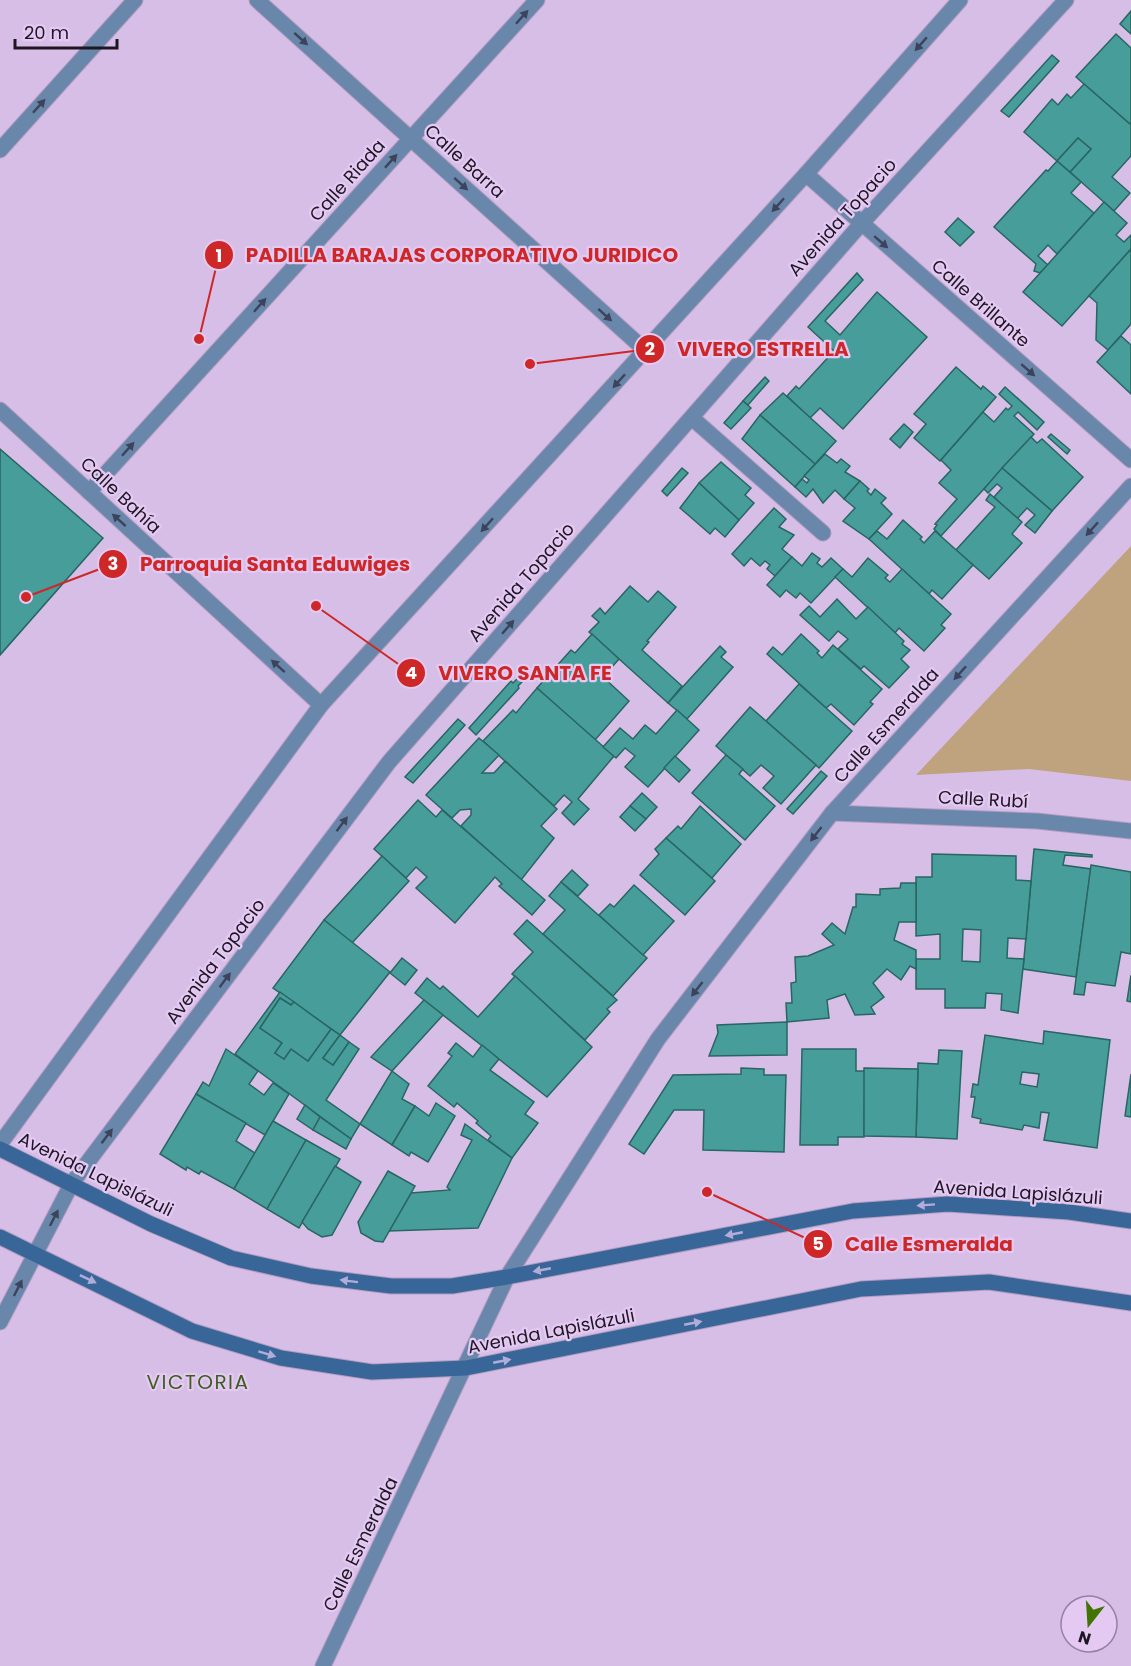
<svg xmlns="http://www.w3.org/2000/svg" width="1131" height="1666" font-family="Poppins,sans-serif">
  <style>
    .green { fill: #bfa37f }
    .building { fill: #479d9a; stroke: #296563; stroke-width: 1.5; fill-rule: evenodd }
    .lines { fill: none; stroke-linecap: round; stroke-linejoin: round }
    .minor-casing { stroke: #b29cbf; stroke-width: 17 }
    .tertiary-casing { stroke: #b29cbf; stroke-width: 17 }
    .secondary-casing { stroke: #b29cbf; stroke-width: 17 }
    .minor { stroke: #6987ab; stroke-width: 15 }
    .tertiary { stroke: #6987ab; stroke-width: 15 }
    .secondary { stroke: #396699; stroke-width: 15 }
    .oneway { fill: #3d435a }
    .oneway2 { fill: #b1acd8 }
    .labels { text-anchor: middle; dominant-baseline: central; stroke-width: 4.5; stroke-linejoin: round; paint-order: stroke }
    .street-label { font-size: 18px; fill: #1f1624; stroke: #e4caf3 }
    .neighbourhood-label { font-size: 20px; letter-spacing: 1.5px; fill: #3c5f1f; stroke: #e4caf3 }
    .leader { fill: none; stroke: #cd2728; stroke-width: 2 }
    .callout-dot { fill: #cd2728; stroke: #e4caf3; stroke-width: 2 }
    .mark-label { font-size: 18px; text-anchor: middle; font-weight: bold; fill: #fff }
    .callout-label { font-size: 20px; text-anchor: middle; font-weight: bold; fill: #cd2728; stroke: #e4caf3; stroke-width: 4.5; stroke-linejoin: round; paint-order: stroke }
  </style>
  <rect width="100%" height="100%" fill="#d7bee6"/>
  <polygon class="green" points="1131,546 1131,781 1029,769 916,775"/>
  <g class="building">
    <polygon points="1131,11 1131,34 1120,24"/>
    <polygon points="1116,34 1131,48 1131,125 1076,77"/>
    <polygon points="1052,55 1059,61 1009,117 1001,111"/>
    <polygon points="1084,84 1131,125 1131,156 1112,177 1130,193 1114,211 1070,172 1091,149 1078,138 1057,161 1024,132 1052,99 1058,105 1067,94 1071,98"/>
    <polygon points="1078,138 1091,149 1070,172 1057,161"/>
    <polygon points="1057,161 1081,182 1071,193 1094,213 1057,254 1048,245 1038,256 1048,265 1040,273 1034,271 1036,264 994,227 1046,170 1048,171"/>
    <polygon points="1104,202 1127,223 1116,235 1124,242 1131,235 1131,249 1062,326 1023,292"/>
    <polygon points="958,218 974,232 960,246 945,232"/>
    <polygon points="1131,249 1131,324 1108,350 1096,340 1097,303 1089,296"/>
    <polygon points="857,273 863,280 825,321 840,335 877,292 927,337 843,429 820,408 810,418 787,396 796,386 799,389 834,351 808,327"/>
    <polygon points="1121,336 1131,345 1131,394 1097,362"/>
    <polygon points="956,367 981,389 983,386 996,397 940,461 914,438 926,424 914,414"/>
    <polygon points="765,377 769,381 748,405 743,401"/>
    <polygon points="1005,387 1044,422 1037,430 1018,412 1014,416 1034,434 941,536 934,529 937,525 935,524 957,499 939,483 951,470 941,460 983,412 994,422 1006,408 1008,410 1012,406 999,394"/>
    <polygon points="783,393 836,441 815,464 760,415"/>
    <polygon points="743,401 751,408 731,429 724,423"/>
    <polygon points="760,415 815,464 795,487 742,439"/>
    <polygon points="904,424 913,432 900,448 890,439"/>
    <polygon points="1051,434 1070,450 1067,454 1048,437"/>
    <polygon points="1031,437 1037,443 1042,439 1083,477 1052,511 1002,468"/>
    <polygon points="0,449 103,538 0,655"/>
    <polygon points="825,454 837,463 841,459 850,466 845,472 860,481 844,499 835,490 823,503 813,489 806,497 795,487 802,479 807,483 809,480 804,476"/>
    <polygon points="721,462 751,488 745,495 754,503 739,520 699,483"/>
    <polygon points="682,468 688,473 667,496 662,491"/>
    <polygon points="1002,468 1052,511 1035,533 1025,525 1035,515 1027,508 1017,519 994,497 1002,488 997,484 988,493 984,489"/>
    <polygon points="860,481 869,489 867,491 871,495 875,489 886,498 881,503 892,514 869,539 843,521 855,508 844,499"/>
    <polygon points="699,483 739,520 725,537 715,528 710,534 680,508"/>
    <polygon points="990,494 1022,522 1012,534 1022,543 989,579 956,550 995,507 986,500"/>
    <polygon points="774,508 786,519 779,527 794,535 782,549 792,557 775,576 767,569 770,565 765,561 760,566 751,558 744,566 732,554"/>
    <polygon points="903,520 922,537 920,539 924,543 935,531 973,565 942,599 932,590 929,594 869,539 877,531 887,539"/>
    <polygon points="812,553 820,559 817,563 822,567 831,558 843,569 811,603 800,593 796,598 786,590 780,597 767,585 792,557 802,566"/>
    <polygon points="868,558 888,575 885,578 890,582 902,569 951,614 941,625 945,628 924,651 899,628 895,633 835,577 843,569 852,577"/>
    <polygon points="630,586 648,602 658,591 676,607 647,641 649,642 642,650 682,686 668,703 589,632 599,622 592,616 600,608 605,614"/>
    <polygon points="837,599 856,619 868,607 904,641 902,644 910,650 901,659 909,667 889,688 864,666 861,669 838,649 848,639 838,631 829,641 800,615 809,606 820,617"/>
    <polygon points="592,634 619,659 603,677 629,701 595,740 537,688 571,650 575,653"/>
    <polygon points="801,634 819,651 817,653 822,658 833,645 882,689 870,702 873,704 854,725 831,704 826,708 767,654 773,647 782,655"/>
    <polygon points="720,646 726,652 721,657 733,667 687,719 668,703"/>
    <polygon points="522,674 526,678 518,686 519,688 476,735 469,728 511,681 513,683"/>
    <polygon points="799,684 852,731 819,768 766,721"/>
    <polygon points="537,688 614,756 578,799 589,809 574,825 562,813 572,802 564,795 554,806 483,741 513,710 516,713"/>
    <polygon points="750,707 816,765 781,804 763,788 774,776 761,765 750,776 716,746"/>
    <polygon points="677,710 699,730 648,787 625,767 635,756 625,748 616,758 603,747 620,728 633,739 645,725 656,734"/>
    <polygon points="458,719 465,725 413,783 405,777"/>
    <polygon points="479,738 499,755 482,773 494,773 505,761 557,809 541,826 554,838 521,880 461,826 471,815 471,809 460,810 452,818 426,795"/>
    <polygon points="726,755 743,769 739,774 775,806 745,840 692,793"/>
    <polygon points="675,756 690,770 679,782 664,768"/>
    <polygon points="821,771 827,776 793,814 787,809"/>
    <polygon points="642,793 657,807 646,819 630,806"/>
    <polygon points="418,800 436,817 442,810 545,900 532,915 499,886 502,884 495,877 455,923 416,888 427,877 416,867 406,878 374,849"/>
    <polygon points="630,806 646,819 635,831 620,817"/>
    <polygon points="700,806 741,844 712,878 666,838 678,826 681,829"/>
    <polygon points="666,838 715,881 685,915 640,875 659,854 655,849"/>
    <polygon points="1034,849 1092,855 1092,857 1065,855 1063,865 1091,869 1076,977 1023,969"/>
    <path d="M 932,854 L 1016,856 L 1016,880 L 1031,881 L 1026,939 L 1008,938 L 1007,958 L 1024,959 L 1018,1013 L 1001,1010 L 1002,994 L 986,993 L 985,1008 L 945,1008 L 945,989 L 916,989 L 916,959 L 940,959 L 940,934 L 916,936 L 916,877 L 932,877 ZM 963,929 L 981,930 L 980,962 L 962,961 Z"/>
    <polygon points="382,856 409,881 352,943 324,920"/>
    <polygon points="1091,865 1131,872 1131,954 1121,952 1115,986 1086,982 1084,995 1074,994"/>
    <polygon points="572,870 588,885 578,896 561,882"/>
    <polygon points="561,882 647,958 613,996 543,934 565,910 549,896"/>
    <polygon points="901,883 916,883 916,922 899,922 894,940 916,950 916,969 910,966 901,980 887,969 873,983 884,997 871,1007 875,1014 855,1015 845,994 827,1000 829,1018 787,1022 786,1003 792,1003 791,983 796,982 795,957 808,956 834,945 822,934 832,923 845,934 853,907 856,907 856,894 880,895 880,889 900,888"/>
    <polygon points="634,885 674,921 643,955 599,915 610,904 614,907"/>
    <polygon points="324,920 390,972 340,1035 273,988"/>
    <polygon points="527,920 617,1000 607,1009 610,1012 585,1040 512,974 533,952 514,934"/>
    <polygon points="402,958 417,970 405,985 390,973"/>
    <polygon points="1131,975 1131,1002 1127,1001"/>
    <polygon points="515,976 592,1047 547,1097 415,993 427,978 440,989 443,986 478,1017"/>
    <polygon points="280,992 294,1002 291,1005 280,998 260,1028 282,1043 275,1053 284,1059 291,1049 308,1061 331,1029 340,1035 323,1058 333,1065 349,1042 359,1049 326,1100 360,1124 351,1139 235,1054"/>
    <polygon points="280,998 291,1005 294,1002 331,1029 308,1061 291,1049 284,1059 275,1053 282,1043 260,1028"/>
    <polygon points="424,1000 443,1015 392,1071 371,1057"/>
    <polygon points="787,1022 787,1055 709,1056 718,1033 717,1025"/>
    <path d="M 1044,1031 L 1110,1040 L 1097,1148 L 1044,1140 L 1049,1113 L 1041,1112 L 1039,1128 L 1024,1125 L 1022,1130 L 980,1123 L 981,1119 L 972,1117 L 975,1097 L 971,1097 L 973,1084 L 978,1085 L 985,1035 L 1043,1044 ZM 1022,1072 L 1039,1074 L 1037,1087 L 1020,1084 Z"/>
    <polygon points="340,1035 349,1042 333,1065 323,1058"/>
    <polygon points="456,1043 473,1057 482,1045 499,1059 490,1070 534,1102 525,1114 538,1123 512,1158 488,1140 491,1136 476,1123 478,1121 457,1103 454,1107 428,1086 452,1056 448,1053"/>
    <polygon points="226,1049 258,1071 249,1084 264,1095 273,1083 289,1094 265,1135 196,1094 203,1082 209,1086"/>
    <polygon points="802,1049 856,1049 856,1071 865,1071 864,1137 838,1137 838,1145 800,1145"/>
    <polygon points="939,1050 962,1051 957,1139 916,1137 918,1063 938,1064"/>
    <polygon points="741,1068 764,1069 764,1075 786,1075 784,1152 703,1150 704,1110 674,1110 644,1154 629,1144 673,1075 741,1074"/>
    <polygon points="864,1068 918,1069 916,1137 864,1136"/>
    <polygon points="392,1071 409,1084 402,1099 415,1106 392,1145 360,1124"/>
    <polygon points="1131,1074 1131,1117 1125,1116"/>
    <polygon points="196,1094 246,1123 236,1141 255,1153 234,1189 201,1171 199,1174 187,1167 186,1170 160,1154"/>
    <polygon points="436,1103 455,1116 428,1162 411,1152 409,1156 392,1145 415,1106 429,1116"/>
    <polygon points="305,1105 320,1117 313,1130 297,1119"/>
    <polygon points="320,1117 351,1139 346,1149 313,1130"/>
    <polygon points="273,1121 306,1140 267,1209 234,1189"/>
    <polygon points="465,1124 512,1158 478,1228 389,1231 411,1193 450,1190 447,1187 472,1140 461,1135"/>
    <polygon points="306,1140 340,1159 299,1228 267,1209"/>
    <polygon points="335,1166 361,1182 332,1235 322,1237 308,1229 302,1222"/>
    <polygon points="388,1171 415,1186 383,1242 375,1241 361,1233 358,1222"/>
  </g>
  <g class="lines">
    <g class="minor-casing">
      <g id="minor">
        <polyline points="257,0 646,351"/>
        <polyline points="0,150 135,0"/>
        <polyline points="806,174 1131,460"/>
        <polyline points="0,410 321,705"/>
        <polyline points="692,418 823,533"/>
        <polyline points="89,492 537,0"/>
        <polyline points="832,813 1037,821 1131,831"/>
        <polyline points="323,1666 507,1277 658,1039 832,813 1131,486"/>
      </g>
    </g>
    <g class="tertiary-casing">
      <g id="tertiary">
        <polyline points="0,1144 321,705 806,174 960,0"/>
        <polyline points="0,1322 72,1183 389,762 861,224 1066,0"/>
      </g>
    </g>
    <g class="secondary-casing">
      <g id="secondary">
        <polyline points="0,1149 151,1224 231,1258 311,1276 391,1286 452,1286 507,1277 853,1211 948,1204 1069,1212 1131,1221"/>
        <polyline points="0,1237 192,1331 281,1358 372,1372 466,1368 861,1289 989,1282 1131,1303"/>
      </g>
    </g>
    <use href="#minor" class="minor"/>
    <use href="#tertiary" class="tertiary"/>
    <use href="#secondary" class="secondary"/>
  </g>
  <defs><path id="oneway-solid" d="M-6-.8H1V-3.2L6.5 0L1 3.2V.8H-6Z" transform="scale(1.5)"/></defs>
  <g class="oneway">
    <use href="#oneway-solid" transform="translate(522 17) rotate(-48)"/>
    <use href="#oneway-solid" transform="translate(301 39) rotate(42)"/>
    <use href="#oneway-solid" transform="translate(921 44) rotate(131)"/>
    <use href="#oneway-solid" transform="translate(39 106) rotate(-48)"/>
    <use href="#oneway-solid" transform="translate(391 161) rotate(-48)"/>
    <use href="#oneway-solid" transform="translate(461 184) rotate(42)"/>
    <use href="#oneway-solid" transform="translate(778 205) rotate(132)"/>
    <use href="#oneway-solid" transform="translate(881 242) rotate(41)"/>
    <use href="#oneway-solid" transform="translate(260 305) rotate(-48)"/>
    <use href="#oneway-solid" transform="translate(605 315) rotate(42)"/>
    <use href="#oneway-solid" transform="translate(1028 370) rotate(41)"/>
    <use href="#oneway-solid" transform="translate(619 381) rotate(132)"/>
    <use href="#oneway-solid" transform="translate(128 449) rotate(-48)"/>
    <use href="#oneway-solid" transform="translate(119 520) rotate(-138)"/>
    <use href="#oneway-solid" transform="translate(487 525) rotate(132)"/>
    <use href="#oneway-solid" transform="translate(1092 529) rotate(132)"/>
    <use href="#oneway-solid" transform="translate(508 627) rotate(-49)"/>
    <use href="#oneway-solid" transform="translate(278 666) rotate(-138)"/>
    <use href="#oneway-solid" transform="translate(960 673) rotate(132)"/>
    <use href="#oneway-solid" transform="translate(342 824) rotate(-53)"/>
    <use href="#oneway-solid" transform="translate(816 834) rotate(128)"/>
    <use href="#oneway-solid" transform="translate(225 980) rotate(-53)"/>
    <use href="#oneway-solid" transform="translate(697 989) rotate(128)"/>
    <use href="#oneway-solid" transform="translate(107 1136) rotate(-53)"/>
    <use href="#oneway-solid" transform="translate(54 1218) rotate(-63)"/>
    <use href="#oneway-solid" transform="translate(18 1288) rotate(-63)"/>
  </g>
  <g class="oneway2">
    <use href="#oneway-solid" transform="translate(926 1205) rotate(176)"/>
    <use href="#oneway-solid" transform="translate(734 1234) rotate(169)"/>
    <use href="#oneway-solid" transform="translate(542 1270) rotate(169)"/>
    <use href="#oneway-solid" transform="translate(88 1279) rotate(26)"/>
    <use href="#oneway-solid" transform="translate(349 1281) rotate(-173)"/>
    <use href="#oneway-solid" transform="translate(693 1323) rotate(-11)"/>
    <use href="#oneway-solid" transform="translate(267 1354) rotate(17)"/>
    <use href="#oneway-solid" transform="translate(502 1361) rotate(-11)"/>
  </g>
  <g class="labels">
    <g class="street-label">
      <text transform="translate(465 161) rotate(42)">Calle Barra</text>
      <text transform="translate(347 180) rotate(-48)">Calle Riada</text>
      <text transform="translate(842 217) rotate(-48)">Avenida Topacio</text>
      <text transform="translate(981 303) rotate(41)">Calle Brillante</text>
      <text transform="translate(121 495) rotate(43)">Calle Bahía</text>
      <text transform="translate(521 582) rotate(-49)">Avenida Topacio</text>
      <text transform="translate(886 725) rotate(-48)">Calle Esmeralda</text>
      <text transform="translate(983 799) rotate(3)">Calle Rubí</text>
      <text transform="translate(215 961) rotate(-53)">Avenida Topacio</text>
      <text transform="translate(96 1174) rotate(26)">Avenida Lapislázuli</text>
      <text transform="translate(1018 1192) rotate(4)">Avenida Lapislázuli</text>
      <text transform="translate(551 1331) rotate(-11)">Avenida Lapislázuli</text>
      <text transform="translate(360 1544) rotate(-64)">Calle Esmeralda</text>
    </g>
    <g class="neighbourhood-label">
      <text x="198" y="1382">VICTORIA</text>
    </g>
  </g>
  <path class="leader" d="M199 339L219 255M530 364L650 349M26 597L113 564M316 606L411 673M707 1192L818 1244"/>
  <g class="callout-dot">
    <circle cx="199" cy="339" r="6"/>
    <circle cx="530" cy="364" r="6"/>
    <circle cx="26" cy="597" r="6"/>
    <circle cx="316" cy="606" r="6"/>
    <circle cx="707" cy="1192" r="6"/>
    <circle cx="219" cy="255" r="15"/>
    <circle cx="650" cy="349" r="15"/>
    <circle cx="113" cy="564" r="15"/>
    <circle cx="411" cy="673" r="15"/>
    <circle cx="818" cy="1244" r="15"/>
  </g>
  <g class="mark-label">
    <text x="219" y="262">1</text>
    <text x="650" y="355">2</text>
    <text x="113" y="570">3</text>
    <text x="411" y="679">4</text>
    <text x="818" y="1250">5</text>
  </g>
  <g class="callout-label">
    <text x="462" y="262">PADILLA BARAJAS CORPORATIVO JURIDICO</text>
    <text x="763" y="356">VIVERO ESTRELLA</text>
    <text x="275" y="571">Parroquia Santa Eduwiges</text>
    <text x="525" y="680">VIVERO SANTA FE</text>
    <text x="929" y="1251">Calle Esmeralda</text>
  </g>
  <g transform="translate(1089 1624) rotate(197)"><circle r="28" fill="#e4caf3" stroke="#9582a0" stroke-width="1.5"/>
  <path d="M0-4.5L10 22L0 15L-10 22Z" fill="#427500"/>
  <text y="-9" font-size="16" font-weight="bold" text-anchor="middle" fill="#1f1624">N</text>
  </g>
  <path d="M15 39v9h102v-9" fill="none" stroke="#1f1624" stroke-width="3"/>
  <text x="24" y="39" font-size="18" fill="#1f1624" stroke="#e4caf3" stroke-width="4.5" paint-order="stroke">20 m</text>
</svg>
